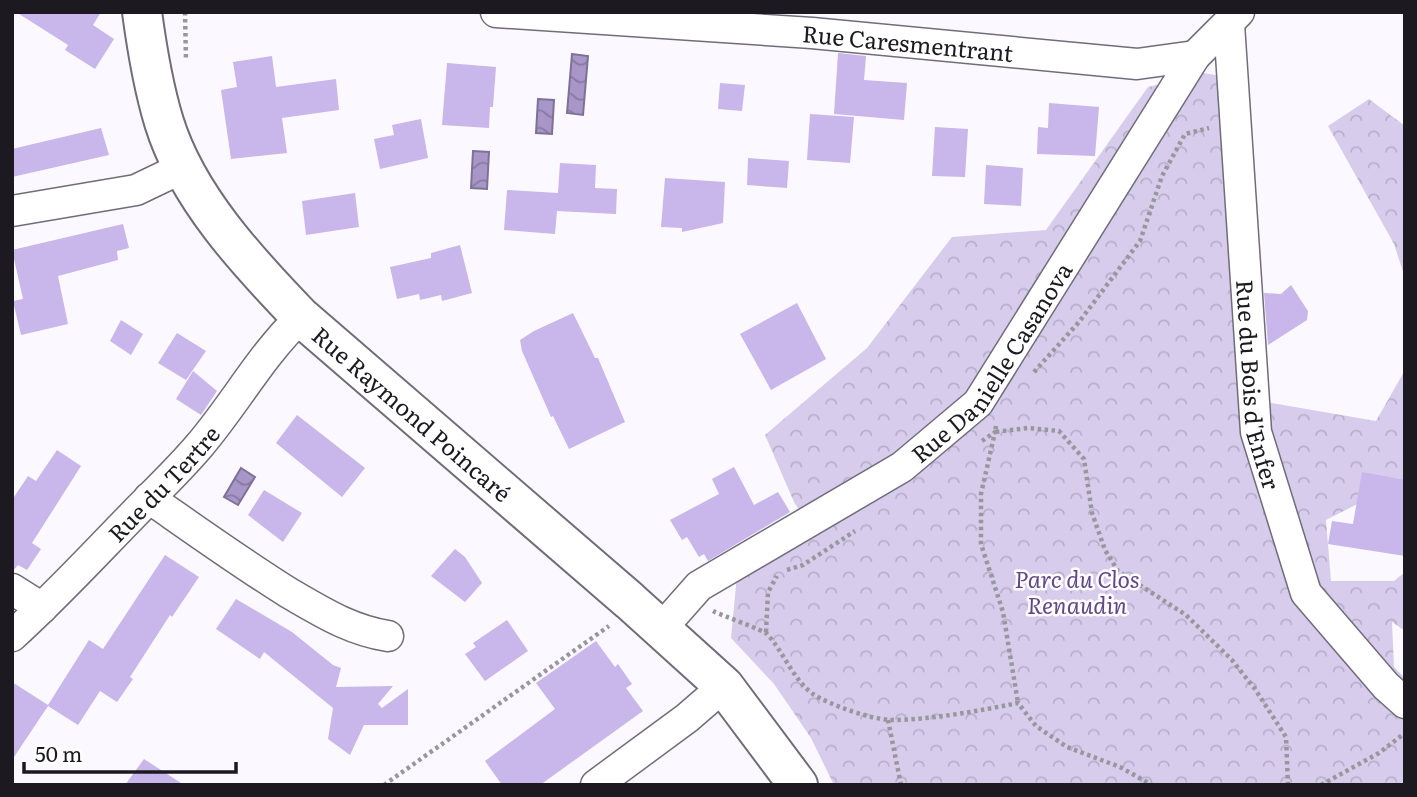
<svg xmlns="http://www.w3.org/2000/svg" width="1417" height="797" font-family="Literata,serif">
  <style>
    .forest { fill: url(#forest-crowns) }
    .water { fill: url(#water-waves); stroke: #7e7196; stroke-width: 2 }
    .building { fill: #c9b6ea }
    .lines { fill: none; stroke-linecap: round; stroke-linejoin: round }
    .street-casing { stroke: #716c79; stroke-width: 33 }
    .secondary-casing { stroke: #716c79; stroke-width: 42 }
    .path { stroke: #99979d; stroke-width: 4.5; stroke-dasharray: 3.5 3.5; stroke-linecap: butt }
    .street { stroke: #fff; stroke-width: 30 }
    .secondary { stroke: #fff; stroke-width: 38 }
    .labels { text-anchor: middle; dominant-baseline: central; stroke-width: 5; stroke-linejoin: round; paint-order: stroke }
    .street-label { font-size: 23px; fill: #1c1a20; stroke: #fff }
    .park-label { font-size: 23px; font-style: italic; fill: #624888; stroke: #fff }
  </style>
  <defs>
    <pattern id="forest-crowns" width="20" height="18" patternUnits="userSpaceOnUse" patternTransform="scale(1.75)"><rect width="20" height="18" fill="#d7ccec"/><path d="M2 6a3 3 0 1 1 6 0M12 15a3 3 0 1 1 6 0" fill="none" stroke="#b8afca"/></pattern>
    <pattern id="water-waves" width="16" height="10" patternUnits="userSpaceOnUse" patternTransform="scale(1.75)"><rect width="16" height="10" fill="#a896c8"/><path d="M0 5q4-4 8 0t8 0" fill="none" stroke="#887aa2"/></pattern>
  </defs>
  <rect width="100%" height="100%" fill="#fbf9ff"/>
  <g class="forest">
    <polygon points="1203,73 1228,77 1242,398 1376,421 1405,370 1405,480 1326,520 1331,581 1394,581 1405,572 1405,631 1392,622 1394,667 1405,678 1405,785 834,785 811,738 774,684 731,638 737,575 812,530 794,502 765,435 867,348 952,237 1046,230 1148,87"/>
    <polygon points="1369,99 1405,126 1405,278 1394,244 1328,126"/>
  </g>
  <g class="water">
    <polygon points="572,54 588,56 583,115 567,113"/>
    <polygon points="538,99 554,100 552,134 536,133"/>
    <polygon points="473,151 489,152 487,189 471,188"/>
    <polygon points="241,468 255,477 238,505 224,497"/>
  </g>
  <g class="building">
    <polygon points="16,12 101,12 93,25 114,39 95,69 65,50 68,45"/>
    <polygon points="838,53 866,56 864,80 907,83 904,120 834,114"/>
    <polygon points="272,56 276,87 336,79 339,110 282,118 287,153 231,159 221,90 237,87 233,62"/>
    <polygon points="447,63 496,67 493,107 490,107 489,128 442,125"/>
    <polygon points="720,83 745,85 742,111 718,109"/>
    <polygon points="1049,103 1099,107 1095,156 1037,154 1038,127 1048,128"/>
    <polygon points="810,114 854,117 850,163 807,160"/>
    <polygon points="421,119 428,158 380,169 374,139 394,135 392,125"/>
    <polygon points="935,127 968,129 965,177 932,176"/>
    <polygon points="101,128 109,155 12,177 12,149"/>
    <polygon points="748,158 789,161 787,188 747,185"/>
    <polygon points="560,163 596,165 595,188 617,189 616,214 557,211 555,234 504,230 507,190 558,193"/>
    <polygon points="986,165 1023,168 1021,206 984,204"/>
    <polygon points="665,178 725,182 723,223 682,232 682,228 661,227"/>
    <polygon points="355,193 359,227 306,235 302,201"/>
    <polygon points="123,224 129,248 117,251 118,260 58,276 68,324 21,335 13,301 23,299 12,250"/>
    <polygon points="460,245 472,293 442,301 441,295 420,300 419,294 397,299 390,267 431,258 431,253"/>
    <polygon points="1291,285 1308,311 1307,320 1268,345 1264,293 1281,294"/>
    <polygon points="797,303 826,359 771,390 740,334"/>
    <polygon points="573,313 595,358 598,358 625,422 569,449 553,416 551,417 522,351 520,340 534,331"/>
    <polygon points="121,320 143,334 131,355 110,341"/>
    <polygon points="177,333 206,351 186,380 158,363"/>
    <polygon points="193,371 217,391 201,415 176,399"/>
    <polygon points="297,415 365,468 342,497 276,443"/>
    <polygon points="57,450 81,466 32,543 41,549 27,570 18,565 12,572 12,500 28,476 36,481"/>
    <polygon points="734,467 754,505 778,492 790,512 708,561 704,554 699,557 687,537 682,540 670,520 719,494 712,479"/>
    <polygon points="1362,472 1405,480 1405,556 1328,544 1332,521 1353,524"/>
    <polygon points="264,490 302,513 283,542 248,515"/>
    <polygon points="455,549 465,557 482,583 465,602 431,576"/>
    <polygon points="165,555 199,577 172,617 170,615 130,677 133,679 117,702 100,691 78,725 48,706 12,760 12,682 48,705 89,640 103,649"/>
    <polygon points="236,599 292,632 333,665 341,668 336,687 393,686 378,704 382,708 408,689 408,725 364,725 350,755 328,739 333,708 264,652 260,659 216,629"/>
    <polygon points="507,620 528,651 485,681 465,654 476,647 473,643"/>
    <polygon points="596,641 615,667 618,664 632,684 626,688 643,711 540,785 502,785 485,761 555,709 536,683"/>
    <polygon points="144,759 184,785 125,785"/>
  </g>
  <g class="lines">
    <g class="street-casing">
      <g id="street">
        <path id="s1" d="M 496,12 L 812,33 L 1137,64 L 1195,56"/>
        <path id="s2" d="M 1229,24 L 1256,432 L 1306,593 L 1386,686 L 1405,703"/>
        <polyline points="12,211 136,190 184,167"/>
        <path d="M 149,498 C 195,530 241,563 289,593 C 322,612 350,630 388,636"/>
        <polyline points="12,589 42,608"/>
        <path id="s3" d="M 661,629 L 699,586 L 902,467 L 978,403 L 1195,56 L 1239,12"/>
        <path id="s4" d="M 12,636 C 53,599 90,559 129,519 C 152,495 177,472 199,446 C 235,404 261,355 301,317"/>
        <polyline points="596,785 687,718 724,686"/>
      </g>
    </g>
    <g class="secondary-casing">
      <g id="secondary">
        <path id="s5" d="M 142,12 C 147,49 153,86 164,122 C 187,197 248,262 301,317 L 630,601 L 724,686 L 798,785"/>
      </g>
    </g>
    <g class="path">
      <polyline points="185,12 186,61"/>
      <polyline points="1034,372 1079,322 1140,241 1162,176 1185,134 1209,128"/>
      <polyline points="996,426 995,432 1028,428 1059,431 1084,459 1092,513 1105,550 1118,571 1186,615 1232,660 1255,689 1286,737 1288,785"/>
      <polyline points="982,441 995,432 981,494 981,544 1003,612 1018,703"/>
      <polyline points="787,570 803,565 855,531"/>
      <path d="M 713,611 C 723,616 763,630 767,634 C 783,651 794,681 813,694 C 830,705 870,719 890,720 C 930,720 978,711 1018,703 L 1036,726 L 1067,747 L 1120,767 L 1152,785"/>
      <polyline points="766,632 768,592 777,576"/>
      <polyline points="888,720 901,785"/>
      <polyline points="384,785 609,626"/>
      <polyline points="1321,785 1379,753 1405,733"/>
    </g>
    <use href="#street" class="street"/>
    <use href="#secondary" class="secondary"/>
  </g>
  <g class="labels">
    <g class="street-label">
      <text stroke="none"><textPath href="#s1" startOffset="413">Rue Caresmentrant</textPath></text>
      <text stroke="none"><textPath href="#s3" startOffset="432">Rue Danielle Casanova</textPath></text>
      <text stroke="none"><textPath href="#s2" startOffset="362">Rue du Bois d'Enfer</textPath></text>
      <text stroke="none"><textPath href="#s5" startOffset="500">Rue Raymond Poincaré</textPath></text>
      <text stroke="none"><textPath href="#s4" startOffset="215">Rue du Tertre</textPath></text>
    </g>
    <g class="park-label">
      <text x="1077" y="578">Parc du Clos<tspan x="1077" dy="26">Renaudin</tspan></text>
    </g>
  </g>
  <rect width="1417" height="797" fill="none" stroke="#1c1a20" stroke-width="28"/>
  <path d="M24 762v10h212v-10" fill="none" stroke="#1c1a20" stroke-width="3.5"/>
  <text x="35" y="762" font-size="21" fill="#1c1a20" stroke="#ffffff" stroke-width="5" paint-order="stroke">50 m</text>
</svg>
